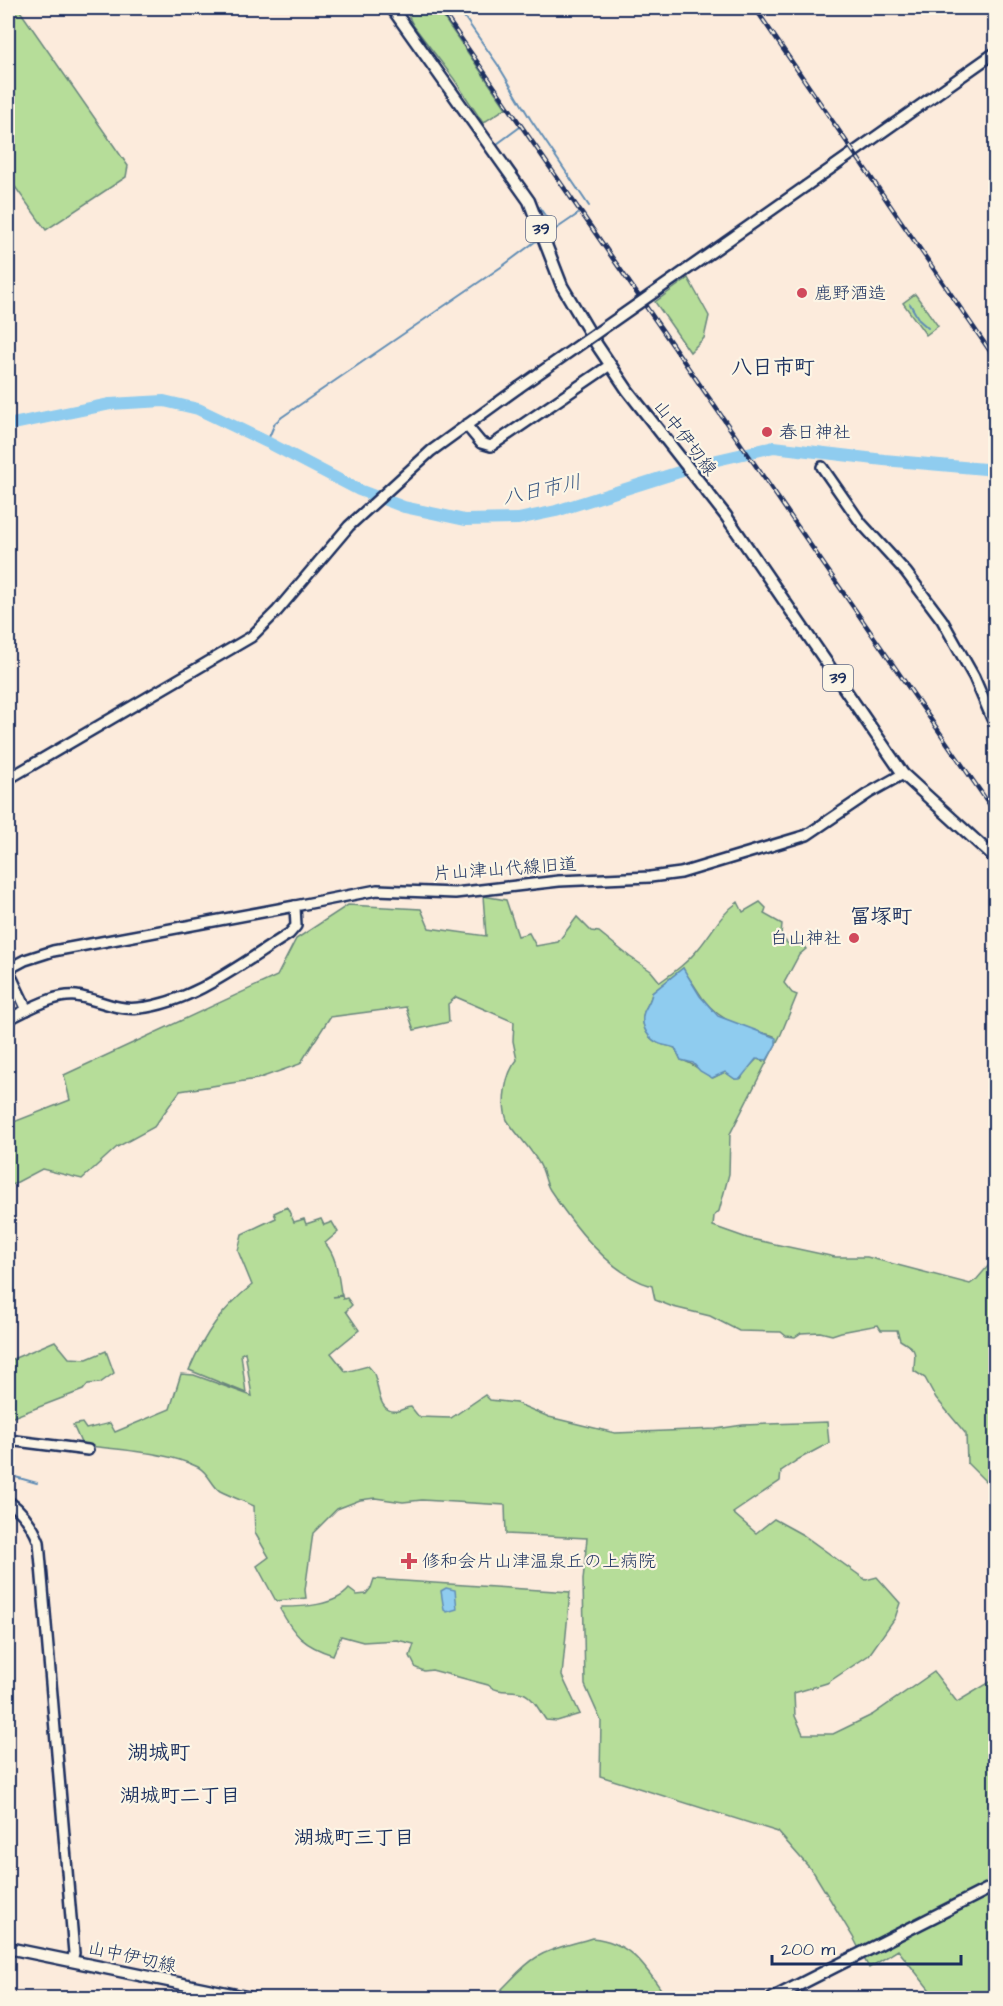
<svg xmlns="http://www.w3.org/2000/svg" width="1003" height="2006" font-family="'Architects Daughter','Klee One',sans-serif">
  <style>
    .green { fill: #b6dd99; stroke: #68867c; stroke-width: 1.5; fill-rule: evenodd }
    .water { fill: #8fccef; stroke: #618db5; stroke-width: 1.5 }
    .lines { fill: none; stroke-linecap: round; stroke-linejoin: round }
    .stream { stroke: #618db5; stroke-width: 2 }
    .river { stroke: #8fccef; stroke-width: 12 }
    .secondary-casing { stroke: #1b2f5e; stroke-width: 14 }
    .primary-casing { stroke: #1b2f5e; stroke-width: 15 }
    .secondary { stroke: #fcf5e5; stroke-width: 9 }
    .primary { stroke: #fcf5e5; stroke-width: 10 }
    .rail-casing { stroke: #1b2f5e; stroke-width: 4.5 }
    .rail { stroke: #fcf5e5; stroke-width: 2; stroke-dasharray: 7; stroke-linecap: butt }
    .secondary-bridge-casing { stroke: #1b2f5e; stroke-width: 14; stroke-linecap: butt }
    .secondary-bridge { stroke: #fcf5e5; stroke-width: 9 }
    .poi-dot { fill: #d1495b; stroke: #fcf5e5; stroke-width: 2 }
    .labels { text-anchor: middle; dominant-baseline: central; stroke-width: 4.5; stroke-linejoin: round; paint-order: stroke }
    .shield { fill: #fcf5e5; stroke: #5e6a86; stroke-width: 1.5 }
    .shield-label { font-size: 16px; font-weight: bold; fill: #1b2f5e }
    .poi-label { font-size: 18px; fill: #1b2f5e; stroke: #fcf5e5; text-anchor: start }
    .street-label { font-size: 18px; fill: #1b2f5e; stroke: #fcf5e5 }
    .water-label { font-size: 20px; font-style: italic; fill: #385682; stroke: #fcf5e5 }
    .neighbourhood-label { font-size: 20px; font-weight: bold; fill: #1b2f5e; stroke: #fcf5e5 }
    .quarter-label { font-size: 21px; font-weight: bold; fill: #1b2f5e; stroke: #fcf5e5 }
  </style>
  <rect width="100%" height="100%" fill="#fcebdc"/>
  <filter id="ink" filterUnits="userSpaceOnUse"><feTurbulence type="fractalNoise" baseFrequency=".0167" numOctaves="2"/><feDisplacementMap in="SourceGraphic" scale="12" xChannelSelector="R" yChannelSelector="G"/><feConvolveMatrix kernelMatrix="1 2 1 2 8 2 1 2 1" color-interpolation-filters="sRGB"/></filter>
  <g filter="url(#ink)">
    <g class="green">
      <polygon points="8,8 18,8 128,166 126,177 46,230 8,177"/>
      <polygon points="408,8 437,8 506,108 483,123 454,79 413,25 409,17"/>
      <polygon points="688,278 709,316 704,338 690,352 655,302"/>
      <polygon points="915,294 938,326 926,335 903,303"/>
      <path d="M 483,896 L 506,900 L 518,936 L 529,933 L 536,946 L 558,942 L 577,917 L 591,931 L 599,932 L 630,957 L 651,971 L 660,982 C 674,972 688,962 699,948 C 713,931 720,915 738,902 L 743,912 L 760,902 L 766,908 L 764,914 L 782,924 L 781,936 L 789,945 L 797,939 L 806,949 L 799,955 L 784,983 L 792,993 L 797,995 L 781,1034 L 730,1134 L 729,1174 L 719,1211 L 714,1216 L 713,1226 L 747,1238 L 835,1257 L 867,1257 L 970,1284 L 977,1279 L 995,1258 L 995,1486 L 985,1481 L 967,1463 L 966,1434 L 936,1398 L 925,1378 L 914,1371 C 914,1351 920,1352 900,1340 L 897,1330 L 881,1330 L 878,1325 L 841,1332 L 832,1335 L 820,1332 L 801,1333 L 795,1337 L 786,1336 L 781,1332 L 739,1331 L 710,1316 L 673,1307 L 655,1300 L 652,1286 C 611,1275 573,1225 550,1190 C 546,1184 545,1176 542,1169 C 534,1151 518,1137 507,1120 C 501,1103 505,1074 517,1060 L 513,1041 L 514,1022 L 456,997 L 448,1004 L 449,1022 L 414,1030 L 406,1007 L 330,1017 L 300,1064 L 257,1079 L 180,1091 L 154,1127 L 117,1147 L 82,1179 L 42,1169 L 8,1187 L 8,1118 L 14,1122 L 70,1100 L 64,1075 L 277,976 L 296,939 L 348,905 L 421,909 L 429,928 L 486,936 ZM 683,968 C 686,976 692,981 696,988 C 716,1022 738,1026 774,1036 L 776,1044 L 763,1061 L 757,1059 L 743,1073 L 742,1078 L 735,1079 L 725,1072 L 713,1078 C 701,1072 694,1063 681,1060 L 675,1048 C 669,1045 662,1046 656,1042 C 646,1036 640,1023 644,1012 C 647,1005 651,1000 652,993 Z"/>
      <path d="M 287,1207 L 294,1222 L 304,1219 L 306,1224 L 321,1219 L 324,1225 L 332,1222 L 338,1232 L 325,1243 C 337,1257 338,1275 341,1293 L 342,1295 L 333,1297 L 342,1296 L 343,1299 L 347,1298 L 352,1305 L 346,1311 L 359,1330 L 331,1353 L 346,1372 L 368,1366 C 370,1368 373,1371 374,1374 C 379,1384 377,1415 398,1411 C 403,1410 406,1407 411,1407 L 419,1417 L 451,1418 L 485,1395 L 490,1400 L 516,1403 L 549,1417 L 615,1433 L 716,1429 L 743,1425 L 827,1422 L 829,1443 L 799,1459 L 781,1471 L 780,1481 L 733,1513 L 756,1533 L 774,1519 L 803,1535 L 866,1580 L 877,1577 L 900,1603 L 895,1618 L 869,1655 L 827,1683 L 794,1693 L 795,1716 L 803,1734 L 833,1734 L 872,1715 L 934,1672 L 957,1702 L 995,1679 L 995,1998 L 936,1998 L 898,1950 L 869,1968 L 853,1937 L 814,1873 L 778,1832 L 600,1776 L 601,1721 L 585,1685 L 583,1580 L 587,1538 L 506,1534 L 505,1505 L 422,1500 L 403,1502 L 375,1498 L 360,1500 L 337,1509 L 313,1533 L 305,1590 L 306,1598 L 276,1601 L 257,1566 L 269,1557 L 255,1533 L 254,1506 C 243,1501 230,1496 220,1491 C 212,1486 209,1473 198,1467 C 165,1451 118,1450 82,1445 L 73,1425 L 82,1423 L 86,1429 L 110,1423 L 115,1432 L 170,1409 L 181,1374 L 194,1375 L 252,1396 L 245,1352 L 241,1354 L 246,1393 L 189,1370 C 205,1333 221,1310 252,1285 L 238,1251 L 242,1234 L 276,1218 L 274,1213 Z"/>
      <polygon points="55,1341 69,1358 87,1359 106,1351 114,1373 100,1383 88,1384 83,1390 8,1419 8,1361"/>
      <path d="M 374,1579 L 570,1592 L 562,1676 L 580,1714 L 557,1721 L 546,1720 C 540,1712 534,1698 525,1694 C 511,1688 500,1695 488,1685 L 432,1670 L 424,1671 L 416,1668 L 410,1656 L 414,1644 L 397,1640 L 363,1642 L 341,1636 L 333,1655 C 304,1646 294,1635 280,1609 L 282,1607 C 302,1607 335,1606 349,1589 L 357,1595 L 366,1594 L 371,1588 Z"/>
      <path d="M 592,1938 C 632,1942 646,1968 667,1998 L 492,1998 C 508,1985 520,1967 537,1957 C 553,1947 574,1944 592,1938 Z"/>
    </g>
    <g class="water">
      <path d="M 683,968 L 700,996 L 718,1016 L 776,1038 L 776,1044 L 767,1060 L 756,1059 L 740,1079 L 735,1079 L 725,1072 L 712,1078 L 700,1071 L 693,1063 L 681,1060 L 675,1048 C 668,1045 662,1046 656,1042 C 646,1036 640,1023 644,1012 C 647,1005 651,1001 652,993 Z"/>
      <polygon points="446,1588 455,1590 457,1609 447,1612 444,1610 441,1591"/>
    </g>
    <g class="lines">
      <g class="stream">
        <polyline points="458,8 498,65 531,120 589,206"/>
        <polyline points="497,144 520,127"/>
        <polyline points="539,207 553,227"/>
        <polyline points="546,233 553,227 556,229 578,214"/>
        <polyline points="910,304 919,320 928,328"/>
        <polyline points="267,442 275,423 282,417 504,265 540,238"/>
        <polyline points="8,1475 37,1483"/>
      </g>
      <polyline class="river" points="8,425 110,404 164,401 198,409 267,442 359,490 404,507 465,520 518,519 556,511 717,460 774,447 884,460 996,470"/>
      <g class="secondary-casing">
        <g id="secondary">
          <polyline points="806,186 996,52"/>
          <polyline points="466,425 481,443 491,446 610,365"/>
          <polyline points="822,467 861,523 906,572 942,620 974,677 996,728"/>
          <polyline points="8,779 251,637 277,611 349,526 431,451 518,388"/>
          <polyline points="8,969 25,960 53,951 295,906"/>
          <polyline points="8,970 27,1010"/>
          <path d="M 8,1019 C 28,1010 53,994 76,996 C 98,999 116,1011 139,1008 C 194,1002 242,963 289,934 L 296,926 L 295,906 L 377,890 L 455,893 L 559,881 L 650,877 L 681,873 L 807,835 L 869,793 L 903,774"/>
          <polyline points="8,1440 88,1450"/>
          <path d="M 8,1501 C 22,1511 33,1526 39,1542 L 74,1953 L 72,1961"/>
        </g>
      </g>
      <g class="primary-casing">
        <g id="primary">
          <polyline points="392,8 529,201 562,286 597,345 628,391 726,516 903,774 996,859"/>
          <polyline points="8,1948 251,1998"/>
          <polyline points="773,1998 996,1885"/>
        </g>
      </g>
      <use href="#secondary" class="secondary"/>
      <use href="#primary" class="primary"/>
      <g class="rail-casing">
        <g id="rail">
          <polyline points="440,8 996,814"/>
          <polyline points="755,8 996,360"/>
        </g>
      </g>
      <use href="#rail" class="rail"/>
      <g class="secondary-bridge-casing">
        <polyline id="secondary-bridge" points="518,388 806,186"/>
      </g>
      <use href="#secondary-bridge" class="secondary-bridge"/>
    </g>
  </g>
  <g class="poi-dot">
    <circle cx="802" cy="293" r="6"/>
    <circle cx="767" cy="432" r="6"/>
    <circle cx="854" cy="938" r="6"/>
    <path d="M406 1552h6v6h6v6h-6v6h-6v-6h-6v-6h6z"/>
  </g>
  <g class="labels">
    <g class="shield">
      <rect x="526" y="216" width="30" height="26" rx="4.5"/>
      <rect x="823" y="665" width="30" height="26" rx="4.5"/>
    </g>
    <g class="shield-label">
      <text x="541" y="229">39</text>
      <text x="838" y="678">39</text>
    </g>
    <g class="poi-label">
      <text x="814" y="293">鹿野酒造</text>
      <text x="779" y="432">春日神社</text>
      <text x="842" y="938" text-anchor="end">白山神社</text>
      <text x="422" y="1561">修和会片山津温泉丘の上病院</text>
    </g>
    <g class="street-label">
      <text transform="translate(685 438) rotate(52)">山中伊切線</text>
      <text transform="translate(505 869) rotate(-4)">片山津山代線旧道</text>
      <text transform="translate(132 1957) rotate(12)">山中伊切線</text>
    </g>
    <g class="water-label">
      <text transform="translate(542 490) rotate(-12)">八日市川</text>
    </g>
    <g class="neighbourhood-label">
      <text x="180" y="1796">湖城町二丁目</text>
      <text x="354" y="1838">湖城町三丁目</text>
    </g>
    <g class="quarter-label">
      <text x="773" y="367">八日市町</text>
      <text x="881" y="916">冨塚町</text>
      <text x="159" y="1752">湖城町</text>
    </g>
  </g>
  <rect width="1003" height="2006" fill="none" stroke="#fcf5e5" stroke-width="30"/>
  <rect x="15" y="15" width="973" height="1976" fill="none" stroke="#1b2f5e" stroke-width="2" filter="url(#ink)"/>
  <path d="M772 1955v9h189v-9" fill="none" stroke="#1b2f5e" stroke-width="3"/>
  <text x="781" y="1955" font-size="18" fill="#1b2f5e" stroke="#fcf5e5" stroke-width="4.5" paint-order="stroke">200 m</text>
</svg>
